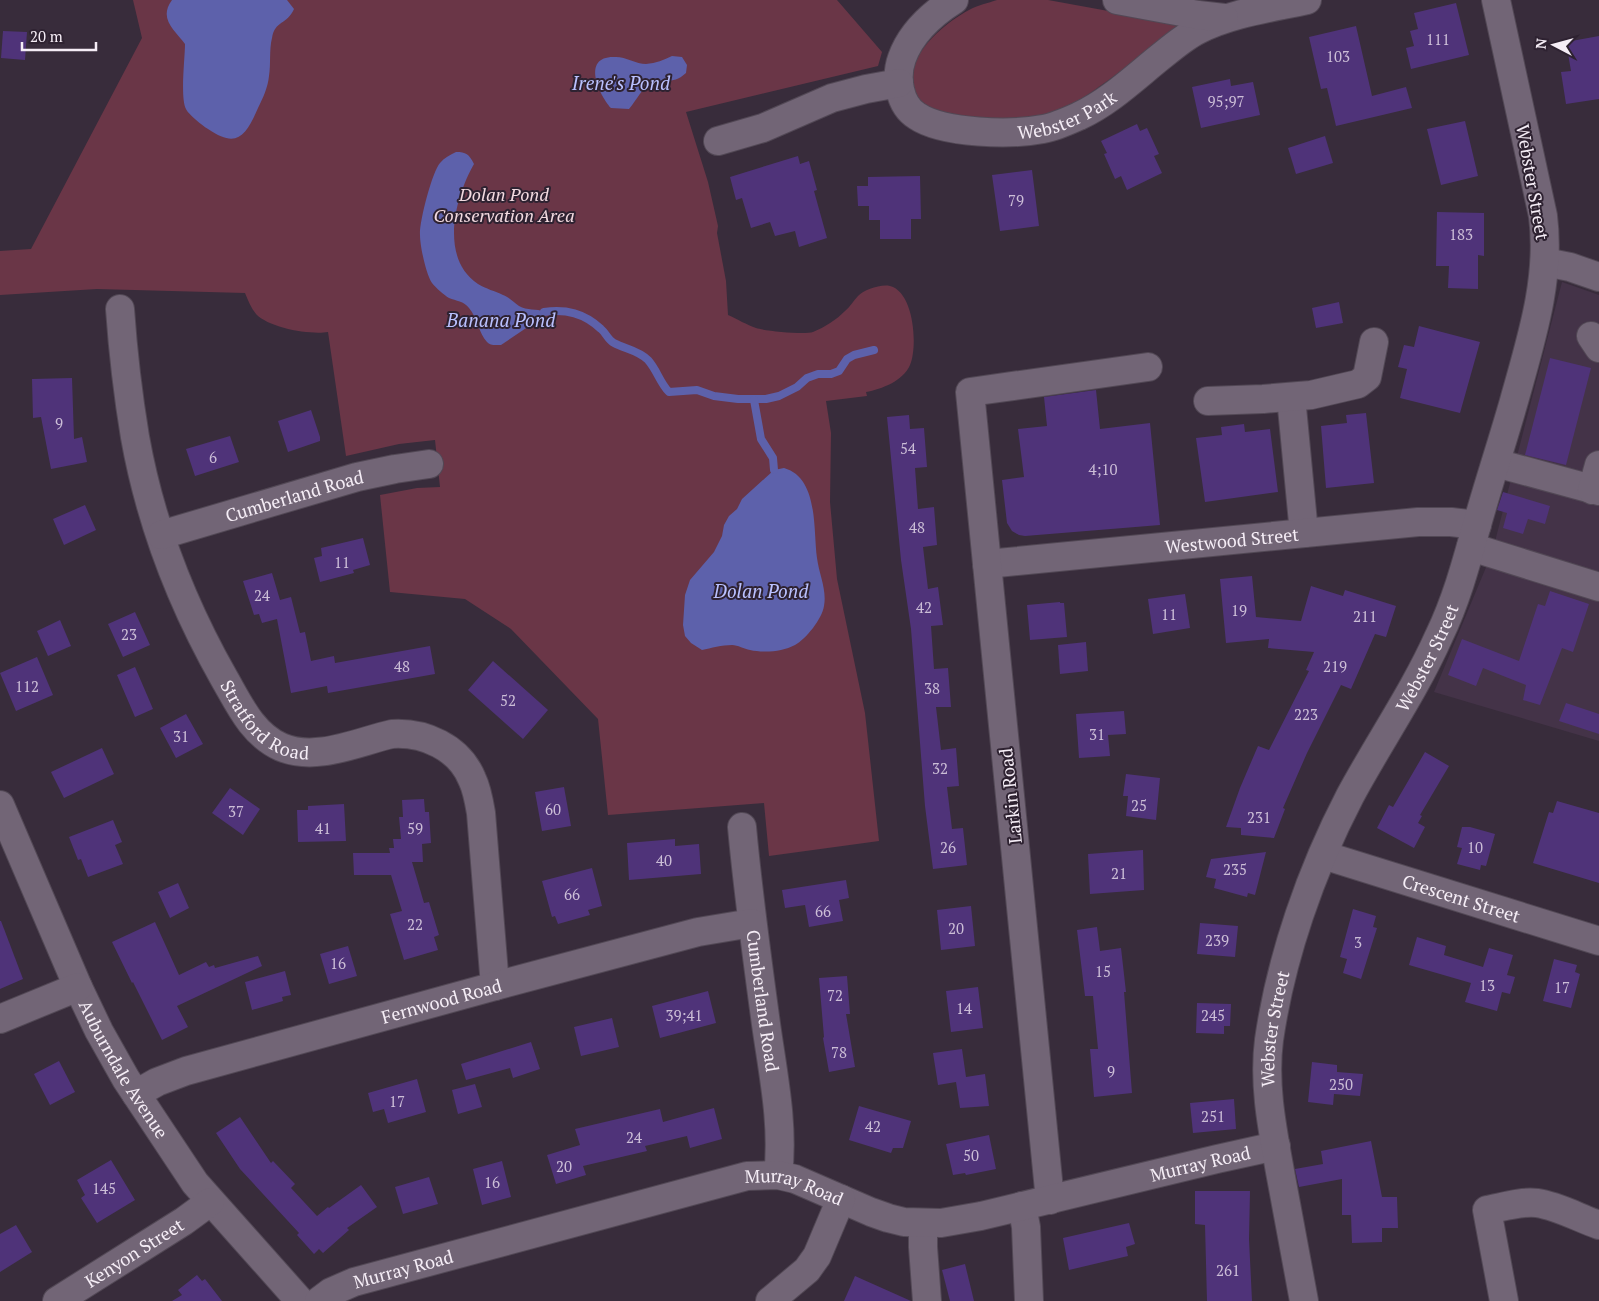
<svg xmlns="http://www.w3.org/2000/svg" width="1599" height="1301" font-family="'PT Serif',serif">
  <style>
    .built { fill: #443348 }
    .green { fill: #6a3647 }
    .water { fill: #5d61ab }
    .lines { fill: none; stroke-linecap: round; stroke-linejoin: round }
    .stream { stroke: #5d61ab; stroke-width: 8 }
    .building { fill: #4f3379 }
    .minor-casing { stroke: #524855; stroke-width: 30 }
    .minor { stroke: #726576; stroke-width: 28 }
    .labels { text-anchor: middle; dominant-baseline: central; stroke-width: 4; stroke-linejoin: round; paint-order: stroke }
    .number-label { font-size: 15px; fill: #ccbed7 }
    .street-label { font-size: 18px; fill: #f5edf6; stroke: #2e2231 }
    .park-label { font-size: 18px; font-style: italic; fill: #f3dae0; stroke: #2e2231 }
    .water-label { font-size: 19px; font-style: italic; fill: #bac1ff; stroke: #2e2231 }
  </style>
  <rect width="100%" height="100%" fill="#382c3b"/>
  <polygon class="built" points="1562,282 1599,295 1599,741 1434,692 1492,553"/>
  <g class="green">
    <path d="M 133,0 L 837,0 L 882,52 L 878,66 L 686,112 L 708,182 L 718,226 L 717,233 L 726,281 L 728,315 C 737,319 747,325 756,328 C 765,331 805,335 813,332 C 825,327 836,320 845,311 C 850,307 853,301 858,296 C 864,290 880,284 890,286 C 914,292 918,346 910,365 C 903,381 882,389 866,392 L 867,396 L 826,401 L 831,433 L 830,502 L 837,579 L 865,713 L 879,841 L 769,856 L 764,803 L 608,815 L 598,719 L 511,629 L 465,599 L 390,592 L 380,495 L 417,488 L 440,487 L 435,440 L 399,444 L 346,456 L 328,332 C 310,335 269,328 256,314 C 251,308 248,300 245,293 L 97,289 L 0,295 L 0,251 L 31,249 L 142,38 Z"/>
    <path d="M 997,0 L 1048,0 L 1185,25 C 1161,42 1138,59 1114,76 C 1096,89 1078,103 1056,112 C 1025,125 937,126 916,95 C 896,63 944,23 969,10 C 978,5 988,3 997,0 Z"/>
  </g>
  <g class="water">
    <path d="M 172,0 L 287,0 L 294,9 C 287,25 275,20 272,38 C 269,50 271,64 269,76 C 268,87 263,98 258,108 C 246,136 237,149 208,129 C 203,126 188,114 186,109 C 180,98 185,58 185,44 C 175,30 158,19 172,0 Z"/>
    <path d="M 672,56 L 682,57 L 687,65 L 686,73 C 672,86 665,77 653,83 C 641,88 637,100 629,109 L 611,108 C 598,93 581,55 616,57 C 626,57 636,64 646,64 C 656,63 664,60 672,56 Z"/>
    <path d="M 456,152 C 466,152 469,154 474,164 C 455,197 439,258 478,284 C 486,289 495,291 503,295 C 509,297 513,302 519,306 C 527,311 537,308 544,312 L 541,318 L 501,345 C 496,345 490,346 487,342 C 479,334 477,317 469,308 C 464,301 456,301 449,298 C 444,295 436,288 432,283 C 426,274 420,246 420,235 C 419,223 432,172 440,163 C 444,158 450,155 456,152 Z"/>
    <path d="M 784,468 C 819,478 813,530 817,558 C 819,574 827,590 824,606 C 822,619 806,639 795,645 C 782,652 764,653 750,650 C 744,649 738,645 732,645 C 722,645 711,648 702,650 L 691,643 L 685,636 L 683,625 L 685,595 L 690,580 L 714,552 L 722,536 L 724,525 L 729,516 L 737,509 L 742,499 L 774,470 Z"/>
  </g>
  <g class="lines">
    <g class="stream">
      <path d="M 544,312 C 566,309 584,313 601,329 C 606,333 608,340 614,343 C 625,349 638,350 648,360 C 657,370 660,383 669,392 L 697,390 L 714,396 L 738,399 L 766,399 L 779,396 L 797,387 L 807,378 L 818,374 L 831,374 L 839,371 L 847,359 L 854,355 L 874,350"/>
      <polyline points="754,400 761,439 773,458 774,470"/>
    </g>
  </g>
  <g class="building">
    <polygon points="1456,3 1469,55 1411,69 1406,48 1414,46 1410,31 1418,29 1414,13"/>
    <polygon points="1356,26 1372,96 1406,87 1412,108 1336,126 1327,88 1321,89 1309,37"/>
    <polygon points="3,31 27,32 25,60 1,58"/>
    <polygon points="1599,36 1599,99 1566,104 1561,72 1571,71 1566,42"/>
    <polygon points="1230,79 1231,86 1253,82 1260,115 1201,128 1192,87"/>
    <polygon points="1465,121 1478,176 1441,185 1427,129"/>
    <polygon points="1137,124 1140,131 1147,128 1159,154 1154,156 1162,173 1127,190 1121,176 1115,179 1104,154 1107,153 1101,141"/>
    <polygon points="1325,136 1333,163 1296,174 1288,148"/>
    <polygon points="798,156 800,164 809,161 817,190 814,191 827,238 799,247 795,231 775,236 770,222 751,228 742,198 736,200 730,177"/>
    <polygon points="1032,170 1039,226 1000,231 992,175"/>
    <polygon points="920,176 921,219 911,219 911,239 880,239 880,220 869,220 869,206 858,206 857,186 868,186 868,177"/>
    <polygon points="1437,212 1484,213 1484,256 1478,255 1478,289 1448,288 1449,266 1436,266"/>
    <polygon points="1339,302 1343,323 1316,328 1312,308"/>
    <polygon points="1419,326 1480,342 1460,413 1400,398 1407,369 1398,367 1404,345 1414,347"/>
    <polygon points="1550,358 1591,368 1566,465 1525,455"/>
    <polygon points="72,378 74,439 82,437 87,462 51,469 41,417 33,418 32,379"/>
    <polygon points="1096,390 1100,429 1150,423 1160,525 1025,536 1019,535 1012,531 1007,523 1002,480 1024,477 1018,429 1047,426 1044,397"/>
    <polygon points="311,410 320,437 320,441 288,452 278,421"/>
    <polygon points="1366,413 1374,483 1326,488 1321,426 1347,423 1346,415"/>
    <polygon points="909,415 910,429 924,428 927,467 915,468 918,509 934,507 937,545 923,547 928,589 938,587 943,625 931,626 934,669 948,668 951,707 936,707 941,750 956,748 959,786 947,787 952,829 963,828 967,865 933,869 925,806 911,629 901,560 887,417"/>
    <polygon points="1244,424 1245,432 1270,429 1278,492 1205,502 1196,438 1222,435 1221,427"/>
    <polygon points="230,436 239,462 195,476 186,449"/>
    <polygon points="1503,492 1550,506 1545,524 1528,519 1523,534 1503,528 1507,513 1497,510"/>
    <polygon points="85,505 96,530 64,545 53,519"/>
    <polygon points="363,538 370,565 353,570 354,573 320,582 314,558 322,556 321,548"/>
    <polygon points="272,573 280,600 291,597 300,633 305,632 311,661 334,656 335,663 430,646 435,674 328,693 327,686 291,693 277,619 262,623 259,614 254,615 243,581"/>
    <polygon points="1252,576 1256,617 1301,621 1311,586 1343,596 1345,590 1396,606 1386,637 1375,634 1351,689 1341,685 1307,753 1283,808 1285,809 1274,838 1241,835 1241,828 1226,827 1240,788 1258,746 1269,750 1309,671 1306,670 1314,652 1268,648 1269,639 1226,643 1220,579"/>
    <polygon points="1550,591 1589,604 1573,652 1562,648 1540,705 1523,700 1526,685 1483,668 1476,686 1448,675 1462,639 1519,661 1538,604 1545,606"/>
    <polygon points="1185,594 1190,628 1153,634 1148,599"/>
    <polygon points="1060,602 1060,603 1064,603 1067,637 1030,640 1027,605"/>
    <polygon points="135,612 150,645 123,657 108,624"/>
    <polygon points="60,620 71,646 48,656 37,631"/>
    <polygon points="1086,642 1088,671 1060,674 1058,645"/>
    <polygon points="37,657 53,695 16,711 0,673"/>
    <polygon points="493,661 548,710 523,739 468,690"/>
    <polygon points="135,667 153,709 135,717 117,675"/>
    <polygon points="1566,703 1599,714 1599,734 1559,721"/>
    <polygon points="1124,711 1126,734 1108,735 1110,756 1079,758 1076,714"/>
    <polygon points="186,714 203,744 176,758 160,728"/>
    <polygon points="102,748 114,774 64,798 51,772"/>
    <polygon points="1425,752 1449,766 1420,815 1422,816 1418,823 1425,827 1414,848 1377,828 1389,805 1393,807"/>
    <polygon points="1126,774 1160,778 1156,820 1126,816 1128,796 1123,796"/>
    <polygon points="564,787 571,826 542,831 535,792"/>
    <polygon points="230,788 260,809 243,835 212,813"/>
    <polygon points="424,799 425,812 429,812 431,843 422,844 423,862 412,862 424,903 429,902 439,935 434,937 438,950 404,960 390,914 402,911 391,875 354,875 353,853 390,853 389,848 394,848 393,839 401,839 399,817 403,817 402,800"/>
    <polygon points="1557,801 1599,813 1599,883 1533,863 1549,812 1553,813"/>
    <polygon points="344,804 346,841 298,842 297,810 308,810 308,806"/>
    <polygon points="113,820 122,842 115,845 123,864 88,877 81,859 78,860 69,837"/>
    <polygon points="1462,827 1470,827 1495,834 1486,866 1481,865 1480,870 1457,864 1462,848 1457,847"/>
    <polygon points="675,839 675,846 699,844 701,874 629,880 627,843"/>
    <polygon points="1143,850 1144,890 1090,894 1088,854"/>
    <polygon points="1266,852 1255,895 1248,893 1247,897 1214,888 1216,879 1206,877 1211,859"/>
    <polygon points="592,868 602,906 588,910 590,915 558,924 555,916 552,917 542,881"/>
    <polygon points="846,880 849,898 839,900 843,921 809,927 805,905 785,908 782,890"/>
    <polygon points="178,883 189,908 170,918 158,892"/>
    <polygon points="971,906 975,946 941,950 937,910"/>
    <polygon points="1353,909 1376,916 1373,927 1377,928 1361,979 1343,973 1347,959 1340,957"/>
    <polygon points="0,921 1,921 23,979 0,989"/>
    <polygon points="155,922 179,975 206,962 209,967 214,965 215,968 258,956 262,966 177,1006 188,1027 162,1040 133,982 132,983 112,942"/>
    <polygon points="1200,923 1238,926 1235,957 1197,954"/>
    <polygon points="1097,927 1100,951 1121,948 1126,992 1124,992 1132,1093 1094,1097 1090,1049 1098,1049 1093,996 1085,996 1077,930"/>
    <polygon points="1417,937 1446,946 1444,955 1483,967 1489,948 1513,955 1507,975 1515,977 1510,994 1502,992 1497,1011 1465,1002 1471,983 1409,965"/>
    <polygon points="348,946 357,976 329,984 320,954"/>
    <polygon points="1554,959 1577,965 1575,972 1580,974 1571,1008 1543,1001"/>
    <polygon points="285,971 291,995 282,997 283,1001 252,1010 245,982"/>
    <polygon points="847,976 850,1014 846,1014 855,1067 829,1072 823,1038 824,1037 819,978"/>
    <polygon points="978,987 983,1028 951,1032 946,991"/>
    <polygon points="708,991 716,1023 660,1038 652,1006"/>
    <polygon points="1197,1003 1231,1004 1230,1026 1224,1026 1224,1034 1196,1033"/>
    <polygon points="612,1018 619,1047 581,1056 574,1027"/>
    <polygon points="531,1042 540,1069 513,1078 510,1068 466,1080 461,1064"/>
    <polygon points="962,1049 966,1077 985,1074 989,1106 960,1108 956,1082 938,1085 933,1053"/>
    <polygon points="59,1061 75,1092 50,1105 34,1074"/>
    <polygon points="1312,1062 1337,1065 1337,1072 1363,1074 1360,1096 1334,1094 1333,1105 1308,1102"/>
    <polygon points="417,1079 426,1112 388,1123 384,1109 373,1112 368,1093"/>
    <polygon points="475,1084 482,1107 458,1114 452,1090"/>
    <polygon points="1234,1099 1236,1129 1193,1133 1190,1103"/>
    <polygon points="859,1106 911,1121 903,1148 893,1148 891,1153 849,1140"/>
    <polygon points="714,1108 722,1139 690,1148 687,1136 645,1146 647,1151 583,1166 586,1175 556,1184 547,1155 580,1145 575,1129 660,1109 663,1122"/>
    <polygon points="240,1117 271,1163 273,1161 295,1184 291,1188 317,1216 328,1207 329,1208 361,1185 377,1207 347,1228 349,1230 323,1253 319,1249 314,1254 297,1235 299,1233 240,1169 216,1133"/>
    <polygon points="989,1135 996,1169 966,1175 965,1173 953,1175 946,1144"/>
    <polygon points="1371,1141 1382,1197 1397,1197 1398,1228 1382,1228 1382,1242 1352,1243 1351,1215 1342,1215 1342,1179 1299,1187 1295,1169 1323,1164 1321,1151"/>
    <polygon points="111,1160 135,1200 97,1223 81,1198 85,1195 77,1180"/>
    <polygon points="502,1161 511,1197 482,1205 473,1169"/>
    <polygon points="429,1177 438,1204 403,1214 395,1187"/>
    <polygon points="1195,1191 1250,1191 1249,1239 1252,1301 1207,1301 1205,1225 1195,1224"/>
    <polygon points="1129,1223 1135,1244 1126,1247 1128,1256 1069,1270 1063,1238"/>
    <polygon points="16,1225 32,1252 0,1272 0,1234"/>
    <polygon points="965,1264 974,1301 950,1301 942,1270"/>
    <polygon points="197,1275 202,1281 205,1279 222,1301 172,1301 182,1295 178,1290"/>
    <polygon points="855,1276 911,1301 844,1301"/>
  </g>
  <g class="lines">
    <g class="minor-casing">
      <g id="minor">
        <path id="s1" d="M 954,0 C 932,14 911,33 902,58 C 895,77 899,105 917,116 C 944,134 1012,135 1043,129 C 1055,127 1068,121 1079,116 C 1111,101 1136,76 1164,54 C 1175,45 1186,36 1198,30 C 1231,13 1271,8 1307,0"/>
        <polyline points="1117,0 1198,15 1224,18"/>
        <polyline points="718,141 763,128 832,98 866,89 899,83"/>
        <polyline points="1545,262 1570,267 1599,277"/>
        <path id="s2" d="M 120,309 C 123,352 128,395 135,437 C 150,521 182,604 224,678 C 239,704 252,734 281,747 C 316,762 357,742 392,734 C 424,732 459,747 472,779 C 477,789 479,801 481,813 L 495,986"/>
        <polyline points="1591,336 1599,348"/>
        <polyline points="1291,397 1304,533"/>
        <polyline points="1208,401 1263,399 1311,395 1358,384 1367,377 1374,342"/>
        <polyline points="1496,463 1599,491"/>
        <polyline points="1592,490 1599,465"/>
        <path id="s3" d="M 161,535 L 357,477 L 395,469 L 429,464"/>
        <polyline points="1471,547 1599,587"/>
        <path id="s4" d="M 987,564 L 1418,522 L 1451,522 L 1477,525"/>
        <path id="s5" d="M 0,805 L 78,987 L 99,1031 L 126,1079 L 195,1183 L 300,1301"/>
        <path id="s6" d="M 742,827 C 748,893 757,958 766,1024 C 773,1074 784,1125 778,1175"/>
        <path id="s7" d="M 1323,855 L 1599,941"/>
        <polyline points="0,1019 78,987"/>
        <path id="s8" d="M 136,1094 L 157,1082 L 186,1071 L 495,986 L 698,932 L 752,923"/>
        <polyline points="1050,1200 970,392 1148,367"/>
        <polyline points="1022,1206 1026,1227 1029,1301"/>
        <polyline points="923,1224 923,1247 927,1301"/>
        <path id="s9" d="M 57,1301 L 184,1221 L 210,1202"/>
        <path id="s10" d="M 319,1301 L 331,1292 L 354,1282 L 747,1176 L 778,1175 L 795,1179 L 871,1212 L 888,1218 L 904,1222 L 941,1223 L 981,1216 L 1217,1159 L 1276,1146"/>
        <polyline points="770,1301 807,1270 817,1256 841,1199"/>
        <path id="s11" d="M 1304,1301 C 1296,1260 1289,1218 1281,1177 C 1273,1132 1263,1086 1269,1040 C 1281,957 1311,871 1350,796 C 1379,742 1414,692 1439,636 C 1456,601 1466,564 1476,528 C 1488,485 1502,443 1514,401 C 1531,340 1551,279 1543,216 L 1496,0"/>
        <path d="M 1504,1301 L 1487,1210 C 1503,1207 1521,1201 1537,1203 C 1558,1206 1579,1218 1599,1225"/>
      </g>
    </g>
    <use href="#minor" class="minor"/>
  </g>
  <g class="labels">
    <g class="number-label">
      <text x="1438" y="39">111</text>
      <text x="1338" y="56">103</text>
      <text x="1226" y="101">95;97</text>
      <text x="1016" y="200">79</text>
      <text x="1461" y="234">183</text>
      <text x="59" y="423">9</text>
      <text x="908" y="448">54</text>
      <text x="213" y="457">6</text>
      <text x="1103" y="469">4;10</text>
      <text x="917" y="527">48</text>
      <text x="342" y="562">11</text>
      <text x="262" y="595">24</text>
      <text x="924" y="607">42</text>
      <text x="1239" y="610">19</text>
      <text x="1169" y="614">11</text>
      <text x="1365" y="616">211</text>
      <text x="129" y="634">23</text>
      <text x="402" y="666">48</text>
      <text x="1335" y="666">219</text>
      <text x="27" y="686">112</text>
      <text x="932" y="688">38</text>
      <text x="508" y="700">52</text>
      <text x="1306" y="714">223</text>
      <text x="1097" y="734">31</text>
      <text x="181" y="736">31</text>
      <text x="940" y="768">32</text>
      <text x="1139" y="805">25</text>
      <text x="553" y="809">60</text>
      <text x="236" y="811">37</text>
      <text x="1259" y="817">231</text>
      <text x="323" y="828">41</text>
      <text x="415" y="828">59</text>
      <text x="948" y="847">26</text>
      <text x="1475" y="847">10</text>
      <text x="664" y="860">40</text>
      <text x="1235" y="869">235</text>
      <text x="1119" y="873">21</text>
      <text x="572" y="894">66</text>
      <text x="823" y="911">66</text>
      <text x="415" y="924">22</text>
      <text x="956" y="928">20</text>
      <text x="1217" y="940">239</text>
      <text x="1358" y="942">3</text>
      <text x="338" y="963">16</text>
      <text x="1103" y="971">15</text>
      <text x="1487" y="985">13</text>
      <text x="1562" y="987">17</text>
      <text x="835" y="995">72</text>
      <text x="964" y="1008">14</text>
      <text x="684" y="1015">39;41</text>
      <text x="1213" y="1015">245</text>
      <text x="839" y="1052">78</text>
      <text x="1111" y="1071">9</text>
      <text x="1341" y="1084">250</text>
      <text x="397" y="1101">17</text>
      <text x="1213" y="1116">251</text>
      <text x="873" y="1126">42</text>
      <text x="634" y="1137">24</text>
      <text x="971" y="1155">50</text>
      <text x="564" y="1166">20</text>
      <text x="492" y="1182">16</text>
      <text x="104" y="1188">145</text>
      <text x="1228" y="1270">261</text>
    </g>
    <g class="street-label">
      <text stroke="none"><textPath href="#s1" startOffset="299">Webster Park</textPath></text>
      <text transform="translate(1533 182) rotate(80)">Webster Street</text>
      <text stroke="none"><textPath href="#s3" startOffset="139">Cumberland Road</textPath></text>
      <text stroke="none"><textPath href="#s4" startOffset="246">Westwood Street</textPath></text>
      <text stroke="none"><textPath href="#s11" startOffset="681">Webster Street</textPath></text>
      <text stroke="none"><textPath href="#s2" startOffset="449">Stratford Road</textPath></text>
      <text transform="translate(1010 796) rotate(-96)">Larkin Road</text>
      <text stroke="none"><textPath href="#s7" startOffset="145">Crescent Street</textPath></text>
      <text stroke="none"><textPath href="#s8" startOffset="320">Fernwood Road</textPath></text>
      <text stroke="none"><textPath href="#s6" startOffset="175">Cumberland Road</textPath></text>
      <text stroke="none"><textPath href="#s11" startOffset="276">Webster Street</textPath></text>
      <text stroke="none"><textPath href="#s5" startOffset="292">Auburndale Avenue</textPath></text>
      <text stroke="none"><textPath href="#s10" startOffset="916">Murray Road</textPath></text>
      <text stroke="none"><textPath href="#s10" startOffset="496">Murray Road</textPath></text>
      <text stroke="none"><textPath href="#s9" startOffset="91">Kenyon Street</textPath></text>
      <text stroke="none"><textPath href="#s10" startOffset="91">Murray Road</textPath></text>
    </g>
    <g class="park-label">
      <text x="504" y="194">Dolan Pond<tspan x="504" dy="21">Conservation Area</tspan></text>
    </g>
    <g class="water-label">
      <text x="621" y="82">Irene's Pond</text>
      <text x="501" y="319">Banana Pond</text>
      <text x="761" y="590">Dolan Pond</text>
    </g>
  </g>
  <g transform="translate(1554 45) rotate(276)" stroke="#2e2231" stroke-width="4" paint-order="stroke">
  <path d="M0-4L9 19L0 12L-9 19Z" fill="#f5edf6"/>
  <text y="-8" font-size="14" font-weight="bold" text-anchor="middle" fill="#f5edf6">N</text>
  </g>
  <path d="M22 42v8h74v-8" fill="none" stroke="#f5edf6" stroke-width="2.5"/>
  <text x="30" y="42" font-size="15" fill="#f5edf6" stroke="#2e2231" stroke-width="4" paint-order="stroke">20 m</text>
</svg>
